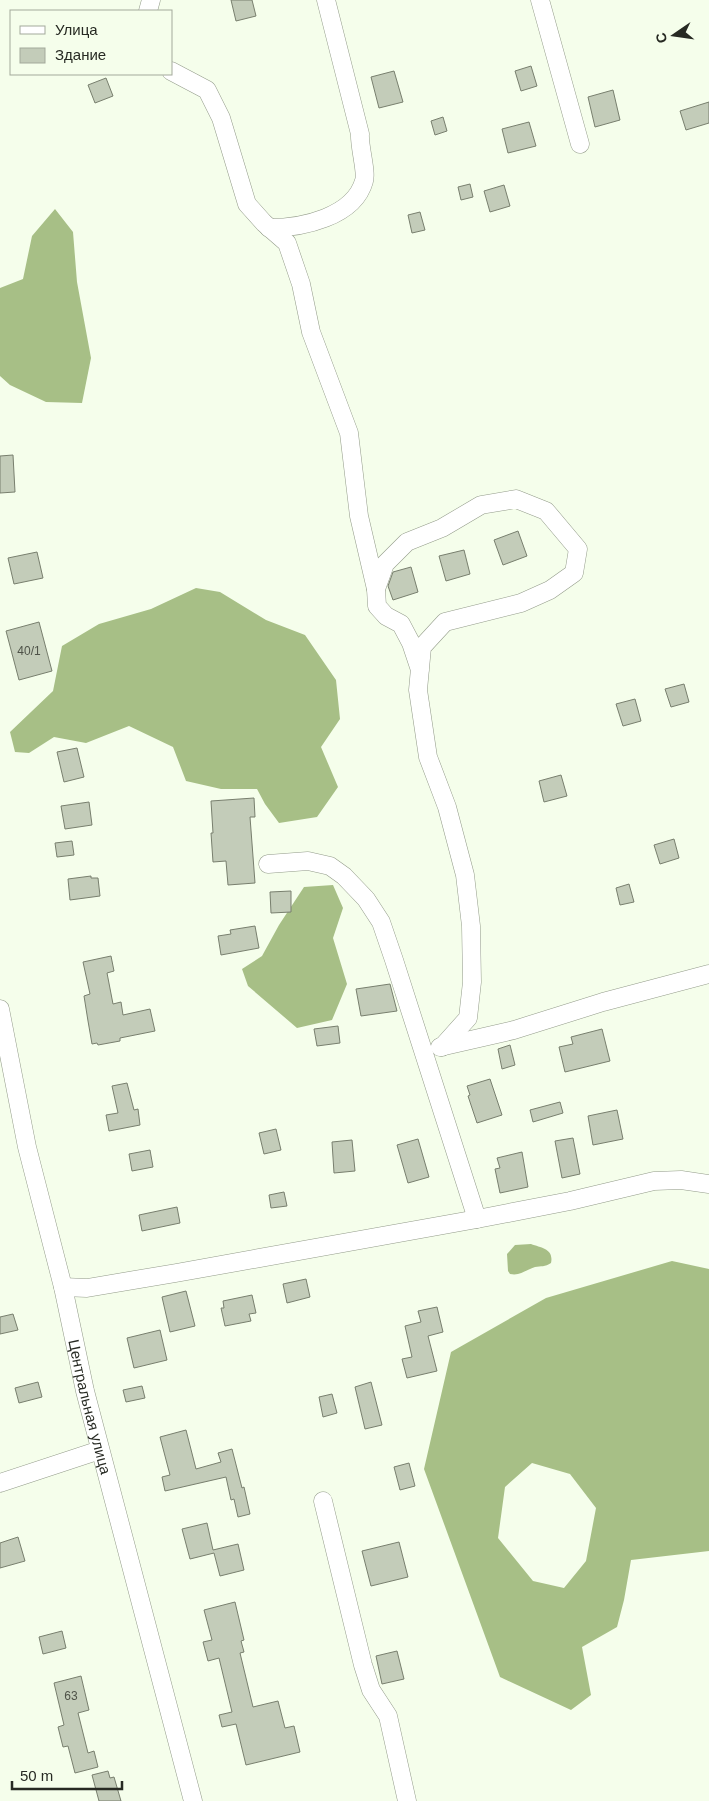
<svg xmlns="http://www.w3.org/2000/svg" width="709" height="1801" font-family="Arial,sans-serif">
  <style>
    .forest { fill: #a7bf86; fill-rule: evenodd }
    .water { fill: #a7be86 }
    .building { fill: #c3ccb9; stroke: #787f6e }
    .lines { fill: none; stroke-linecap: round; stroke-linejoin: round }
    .minor-casing { stroke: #939b8a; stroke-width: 19 }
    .minor { stroke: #fff; stroke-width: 18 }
    .labels { text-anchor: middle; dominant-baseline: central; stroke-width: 4; stroke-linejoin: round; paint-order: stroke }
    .number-label { font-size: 12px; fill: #4e5248 }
    .street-label { font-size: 15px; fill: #272a23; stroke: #f5feeb }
  </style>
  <rect width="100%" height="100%" fill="#f5feeb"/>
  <g class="forest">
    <polygon points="55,209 73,232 77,282 91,358 82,403 46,402 10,385 0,376 0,288 23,279 32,236"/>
    <polygon points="196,588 220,592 266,620 305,635 336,680 340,719 321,747 338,787 317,817 279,823 265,804 257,789 221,789 186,781 173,747 129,726 86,743 54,737 29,753 15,752 10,732 53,691 62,646 99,624 151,609"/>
    <polygon points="333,885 343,908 333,938 347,984 332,1020 297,1028 248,986 242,969 262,956 279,925 304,887"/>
    <path d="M 672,1261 L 709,1269 L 709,1551 L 631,1560 L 624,1600 L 617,1627 L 582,1647 L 591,1695 L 571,1710 L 500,1677 L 424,1469 L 451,1352 L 546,1298 ZM 532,1463 L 570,1474 L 596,1508 L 586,1561 L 564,1588 L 533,1581 L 498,1538 L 505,1487 Z"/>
  </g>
  <path class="water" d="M 531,1244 C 542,1248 554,1249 551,1263 C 545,1267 541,1266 535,1267 C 525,1270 521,1276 510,1274 L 508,1271 L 507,1254 L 515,1245 Z"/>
  <g class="building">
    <polygon points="231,0 252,0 256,16 236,21"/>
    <polygon points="531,66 537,86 521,91 515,71"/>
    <polygon points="394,71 403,102 379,108 371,77"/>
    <polygon points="106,78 113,96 95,103 88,85"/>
    <polygon points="613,90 620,120 595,127 588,97"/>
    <polygon points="709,102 709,123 686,130 680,111"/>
    <polygon points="443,117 447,131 435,135 431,121"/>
    <polygon points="529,122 536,146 508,153 502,129"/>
    <polygon points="470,184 473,197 461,200 458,187"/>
    <polygon points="504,185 510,206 490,212 484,191"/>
    <polygon points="420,212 425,230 412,233 408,215"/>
    <polygon points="13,455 15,492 0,493 0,456"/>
    <polygon points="518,531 527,556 503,565 494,540"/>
    <polygon points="464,550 470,574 446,581 439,556"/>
    <polygon points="37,552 43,578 14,584 8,558"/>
    <polygon points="411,567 418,592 393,600 388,586 393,572"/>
    <polygon points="39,622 52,671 19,680 6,631"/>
    <polygon points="684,684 689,702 671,707 665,689"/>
    <polygon points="635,699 641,721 623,726 616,704"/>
    <polygon points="77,748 84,777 64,782 57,752"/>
    <polygon points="561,775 567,796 544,802 539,781"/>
    <polygon points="254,798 255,817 250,817 255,883 228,885 226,861 213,862 211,833 213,833 211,801"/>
    <polygon points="89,802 92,825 65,829 61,806"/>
    <polygon points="674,839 679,858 660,864 654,845"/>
    <polygon points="72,841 74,855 57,857 55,843"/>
    <polygon points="91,876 91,878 98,878 100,896 70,900 68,879"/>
    <polygon points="629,884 634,902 620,905 616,888"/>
    <polygon points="291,891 291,912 271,913 270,892"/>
    <polygon points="255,926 259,948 221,955 218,936 231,934 230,930"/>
    <polygon points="111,956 114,971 107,973 113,1004 121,1002 123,1015 150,1009 155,1031 120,1038 120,1041 98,1045 97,1043 92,1044 88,1021 84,996 90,994 83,962"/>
    <polygon points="390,984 397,1011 361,1016 356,989"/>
    <polygon points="338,1026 340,1043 317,1046 314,1029"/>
    <polygon points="602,1029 610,1061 565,1072 559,1047 573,1044 571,1037"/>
    <polygon points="510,1045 515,1065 502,1069 498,1049"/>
    <polygon points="490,1079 502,1115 477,1123 468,1096 470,1095 467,1086"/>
    <polygon points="127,1083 134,1110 138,1109 140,1125 109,1131 106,1115 118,1113 112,1086"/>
    <polygon points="560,1102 563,1113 533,1122 530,1110"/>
    <polygon points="617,1110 623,1139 593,1145 588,1116"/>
    <polygon points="276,1129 281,1150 264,1154 259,1133"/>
    <polygon points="573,1138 580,1174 562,1178 555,1141"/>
    <polygon points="418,1139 429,1177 408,1183 397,1145"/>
    <polygon points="352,1140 355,1171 334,1173 332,1142"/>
    <polygon points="150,1150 153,1167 132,1171 129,1154"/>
    <polygon points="522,1152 528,1187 500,1193 495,1169 500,1168 497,1158"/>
    <polygon points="284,1192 287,1206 271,1208 269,1195"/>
    <polygon points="177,1207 180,1223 142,1231 139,1215"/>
    <polygon points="306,1279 310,1297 287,1303 283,1284"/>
    <polygon points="186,1291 195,1326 170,1332 162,1297"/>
    <polygon points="252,1295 256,1313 249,1314 251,1321 225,1326 221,1308 224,1308 223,1301"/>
    <polygon points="437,1307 443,1332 428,1336 437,1371 407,1378 402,1359 412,1357 405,1326 421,1322 418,1311"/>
    <polygon points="13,1314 18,1330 0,1334 0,1317"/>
    <polygon points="160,1330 167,1360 134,1368 127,1338"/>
    <polygon points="38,1382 42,1397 19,1403 15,1388"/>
    <polygon points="371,1382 382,1425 365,1429 355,1387"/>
    <polygon points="142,1386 145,1398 126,1402 123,1390"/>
    <polygon points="332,1394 337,1413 323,1417 319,1397"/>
    <polygon points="186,1430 196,1469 221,1462 218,1453 232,1449 242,1488 244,1487 250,1514 238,1517 234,1499 231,1500 226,1477 165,1491 162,1477 170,1475 160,1437"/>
    <polygon points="409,1463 415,1486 400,1490 394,1467"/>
    <polygon points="207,1523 213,1550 238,1544 244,1570 220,1576 214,1553 190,1559 182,1529"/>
    <polygon points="18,1537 25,1561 0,1568 0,1543"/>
    <polygon points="399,1542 408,1577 371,1586 362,1551"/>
    <polygon points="235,1602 244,1640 241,1641 244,1652 240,1653 253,1707 278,1701 285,1728 294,1726 300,1752 246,1765 236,1724 222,1727 219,1715 232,1712 219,1658 208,1661 203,1642 212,1640 204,1610"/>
    <polygon points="62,1631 66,1648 43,1654 39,1637"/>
    <polygon points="397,1651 404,1679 382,1684 376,1656"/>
    <polygon points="81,1676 89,1710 78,1713 88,1753 94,1751 98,1767 75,1773 68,1746 63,1747 58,1727 64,1725 54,1683"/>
    <polygon points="108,1771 110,1778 114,1777 121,1801 99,1801 92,1775"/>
  </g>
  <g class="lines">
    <g class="minor-casing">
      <g id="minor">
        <polyline points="540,0 580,144"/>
        <polyline points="148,11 151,0"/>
        <polyline points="171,71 207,90 221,118 247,204 264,223 287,243 301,284 311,332 349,433 359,516 376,589"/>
        <path d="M 269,228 C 302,228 354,217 364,181 C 367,172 359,146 360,134 L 326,0"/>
        <polyline points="420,670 411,643 401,624 386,616 377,606 376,589 385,564 407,542 442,528 481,505 516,499 546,511 578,549 574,573 550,590 521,603 445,622 422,647 418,690 428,757 447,807 465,875 471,926 472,982 468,1018 442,1047"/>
        <polyline points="268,864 308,861 330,866 344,876 366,899 381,922 394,960 477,1219"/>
        <path id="s1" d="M 0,1009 L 27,1147 L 63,1287 L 85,1391 L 193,1801"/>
        <polyline points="440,1047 514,1030 603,1002 709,974"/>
        <polyline points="63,1287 87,1288 176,1273 477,1219 570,1201 654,1181 681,1180 709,1184"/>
        <polyline points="0,1483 100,1450"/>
        <polyline points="323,1501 363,1665 371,1690 388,1716 407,1801"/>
      </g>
    </g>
    <use href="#minor" class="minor"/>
  </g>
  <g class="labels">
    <g class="number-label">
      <text x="29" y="651">40/1</text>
      <text x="71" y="1696">63</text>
    </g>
    <g class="street-label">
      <text stroke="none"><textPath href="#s1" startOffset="408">Центральная улица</textPath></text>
    </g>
  </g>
  <rect x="10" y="10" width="162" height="65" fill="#f5feeb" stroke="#a3a99b"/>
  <rect x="20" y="26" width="25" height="8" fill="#ffffff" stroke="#a3a99b"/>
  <text x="55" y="35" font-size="15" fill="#272a23">Улица</text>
  <rect x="20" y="48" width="25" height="15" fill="#c3ccb9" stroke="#a3a99b"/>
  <text x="55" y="60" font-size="15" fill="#272a23">Здание</text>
  <g transform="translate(674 35) rotate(257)" stroke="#f5feeb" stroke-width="4" paint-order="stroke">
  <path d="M0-4L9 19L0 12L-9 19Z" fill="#272a23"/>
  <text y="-8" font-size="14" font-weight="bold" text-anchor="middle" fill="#272a23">С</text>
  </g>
  <path d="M12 1781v8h110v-8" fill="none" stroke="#272a23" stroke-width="2.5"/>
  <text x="20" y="1781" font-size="15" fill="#272a23" stroke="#f5feeb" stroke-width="4" paint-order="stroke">50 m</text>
</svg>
